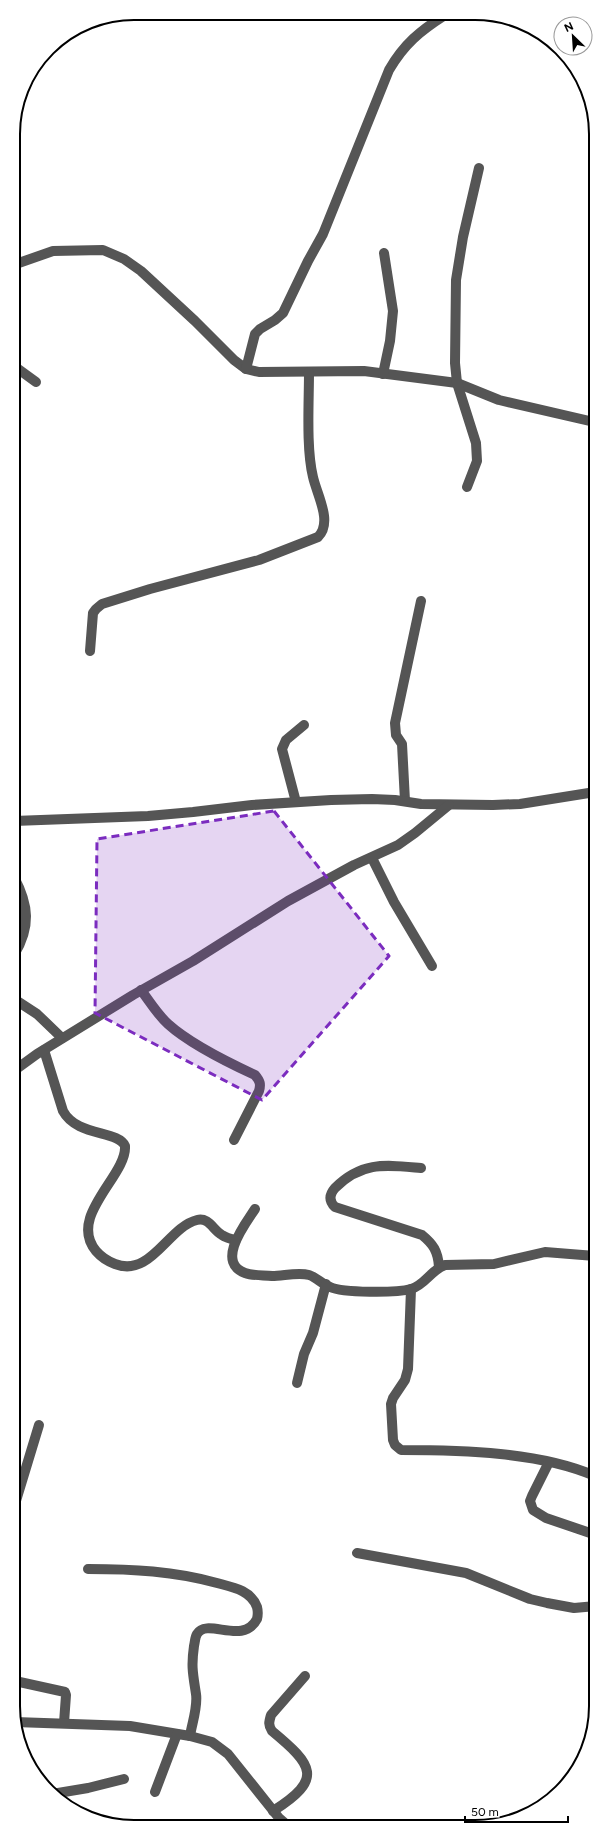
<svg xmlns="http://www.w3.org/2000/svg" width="609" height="1840" font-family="Figtree,sans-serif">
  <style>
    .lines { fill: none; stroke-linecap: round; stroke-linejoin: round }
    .minor { stroke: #555; stroke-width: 10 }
    .marked { fill: #7b2cbf; fill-opacity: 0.2; stroke: #7b2cbf; stroke-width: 3; stroke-dasharray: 8 5; stroke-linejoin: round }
    .rim { fill: none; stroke: #000; stroke-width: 2 }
  </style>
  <rect width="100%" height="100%" fill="#fff"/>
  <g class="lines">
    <g class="minor">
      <polyline points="13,265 53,251 103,250 124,259 141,271 195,321 234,360 246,369 259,372 364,371 457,383 499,400 594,422"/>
      <polyline points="14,366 36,382"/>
      <path d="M 246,369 L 255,334 L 260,329 L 275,320 L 283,313 L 308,261 L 323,234 L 389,70 C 404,44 420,31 445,15"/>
      <polyline points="383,374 390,341 393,311 384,253"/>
      <polyline points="467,487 477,461 476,443 457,383 455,363 456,280 463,237 479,168"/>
      <path d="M 90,651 L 93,613 L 96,609 L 102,604 L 150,589 L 259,560 L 318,537 C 333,522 317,495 313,477 C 306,448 309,403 309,372"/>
      <polyline points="405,801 402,744 396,735 395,723 421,601"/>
      <polyline points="296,802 282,749 286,740 304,725"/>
      <polyline points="14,821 148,816 193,812 252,805 331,800 372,799 395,800 421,804 493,805 520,804 595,792"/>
      <polyline points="372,858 394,902 432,966"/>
      <path d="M 14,877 C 29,905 31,927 14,955"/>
      <path d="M 141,990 C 150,1002 157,1014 168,1024 C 189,1043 229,1063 255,1075 C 260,1081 261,1084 259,1091 L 234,1140"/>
      <polyline points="14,999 37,1014 62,1038"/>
      <path d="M 44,1050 L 63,1111 C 77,1137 118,1130 125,1146 C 127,1176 67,1216 96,1251 C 102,1258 107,1261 115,1264 C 151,1278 168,1227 197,1220 C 209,1217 213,1230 222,1235 C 226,1238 231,1239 236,1240"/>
      <polyline points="15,1070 37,1054 133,995 193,961 288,901 354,865 398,845 415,833 449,805"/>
      <path d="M 421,1168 C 386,1165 362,1161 335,1188 C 329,1195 329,1201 335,1207 L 422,1235 C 433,1244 438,1251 439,1267"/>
      <path d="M 255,1209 C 246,1223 215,1262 245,1273 C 253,1276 264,1275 272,1276 C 283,1276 298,1272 309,1275 C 316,1277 322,1284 330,1287 C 343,1293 396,1293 411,1289 C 425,1285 431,1270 445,1265 L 494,1264 L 545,1252 L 595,1256"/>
      <path d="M 411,1289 L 408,1369 L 405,1380 L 393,1398 L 391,1404 L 393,1440 L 395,1445 L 401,1450 C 462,1450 540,1452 595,1476"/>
      <polyline points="297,1383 304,1354 313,1333 326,1284"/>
      <polyline points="549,1462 532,1496 530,1501 533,1510 546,1518 596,1535"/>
      <polyline points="15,1504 39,1425"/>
      <polyline points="357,1553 466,1573 530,1599 547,1603 574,1608 596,1606"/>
      <path d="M 88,1569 C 132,1569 174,1571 217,1583 C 232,1587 251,1590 257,1607 C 258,1611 258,1615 257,1619 C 243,1646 207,1617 197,1634 C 195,1637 195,1642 194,1646 C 191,1667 193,1674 196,1694 C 198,1707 192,1723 190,1736"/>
      <polyline points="15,1681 65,1692 66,1695 64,1723"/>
      <polyline points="15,1722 130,1726 190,1736 212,1742 228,1754 279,1818 287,1825"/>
      <polyline points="155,1792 177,1734"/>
      <polyline points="52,1794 88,1788 124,1779"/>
      <path d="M 273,1811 C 324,1779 313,1765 272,1731 C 268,1725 269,1722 271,1715 L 305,1676"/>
    </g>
  </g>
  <path class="marked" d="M 274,811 L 389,956 L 262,1100 L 95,1013 L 97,839 Z"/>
  <path d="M0 0H609V1840H0ZM134 20H475A114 114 0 0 1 589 134V1706A114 114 0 0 1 475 1820H134A114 114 0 0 1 20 1706V134A114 114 0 0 1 134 20Z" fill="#fff" fill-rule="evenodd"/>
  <path class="rim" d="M134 20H475A114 114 0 0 1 589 134V1706A114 114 0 0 1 475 1820H134A114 114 0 0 1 20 1706V134A114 114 0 0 1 134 20Z"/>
  <g transform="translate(573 36) rotate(335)"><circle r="19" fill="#ffffff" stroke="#999999"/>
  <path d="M0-3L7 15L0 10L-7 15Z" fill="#000000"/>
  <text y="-6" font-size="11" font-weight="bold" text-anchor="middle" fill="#000000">N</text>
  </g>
  <path d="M465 1816v6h103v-6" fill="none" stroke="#000000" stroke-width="2"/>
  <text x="471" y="1816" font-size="12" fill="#000000" stroke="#ffffff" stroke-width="3" paint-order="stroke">50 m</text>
</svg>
